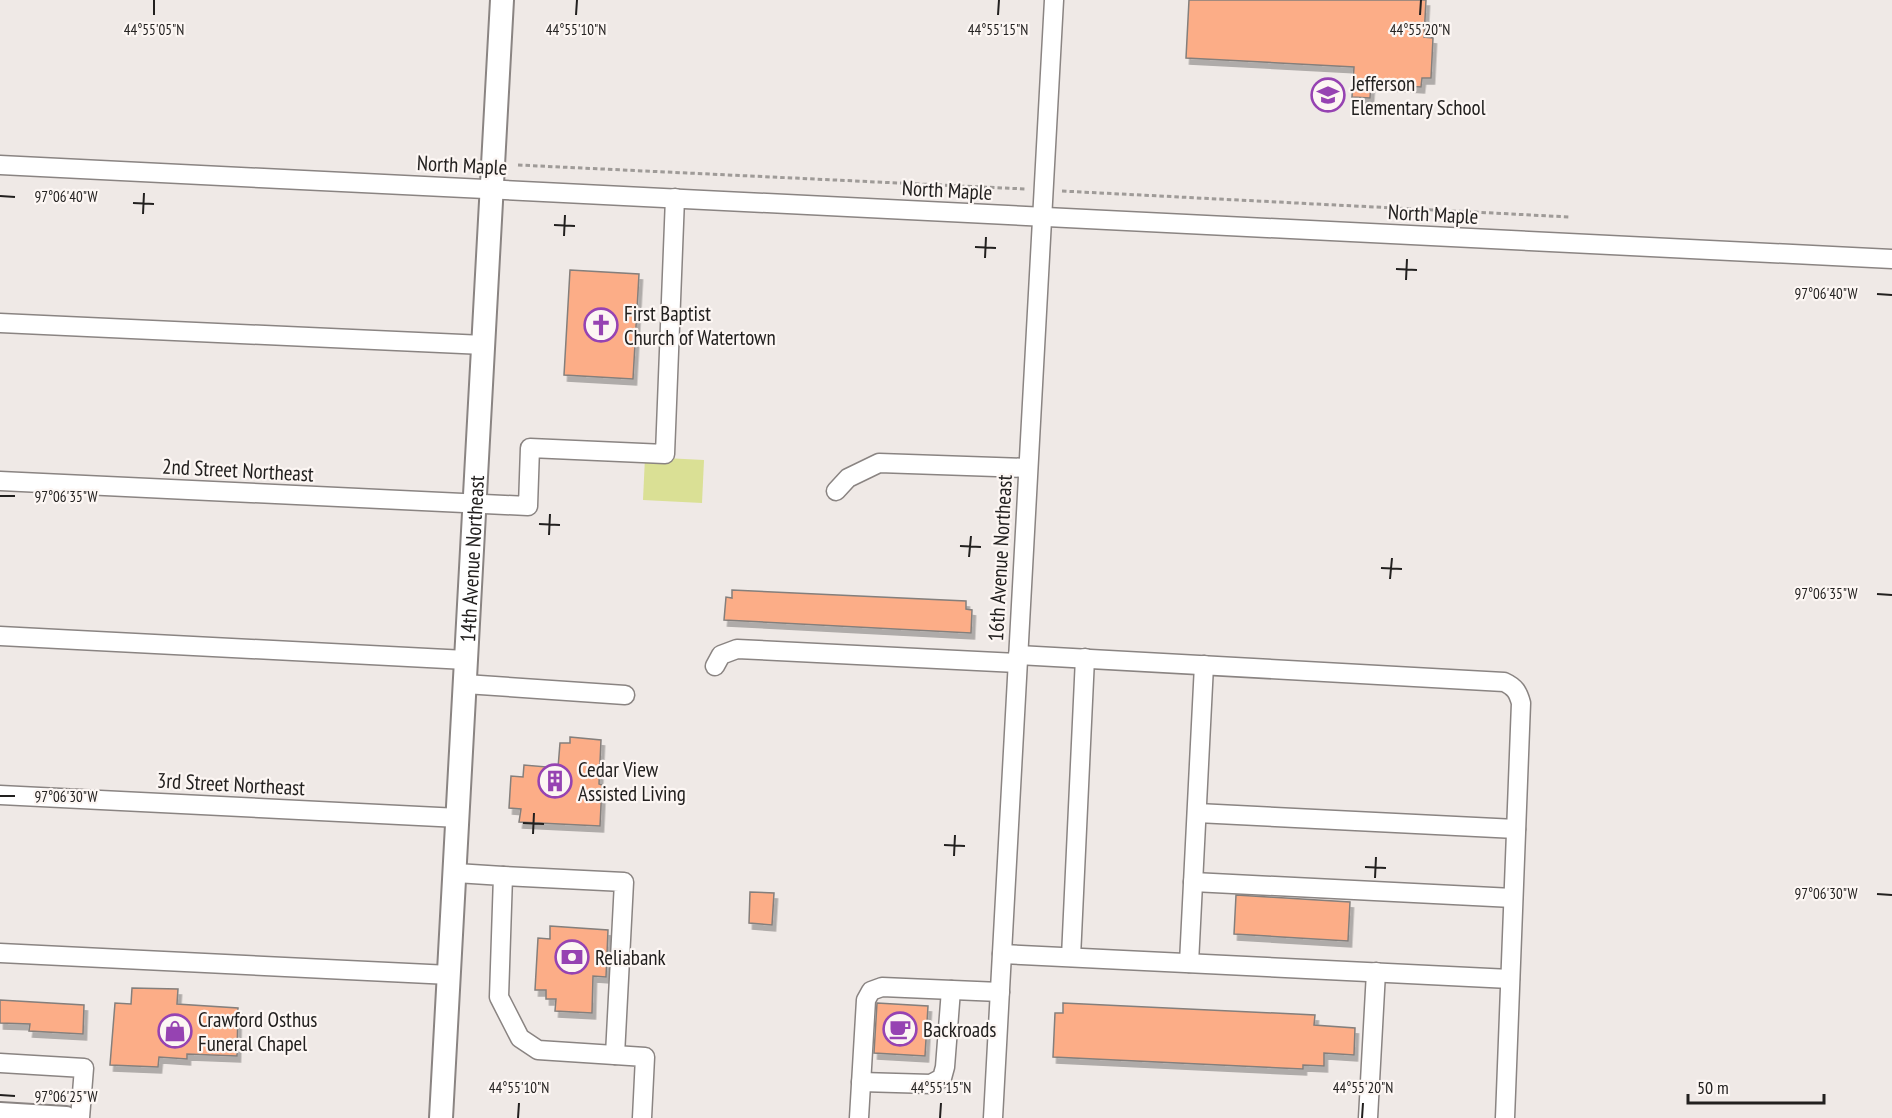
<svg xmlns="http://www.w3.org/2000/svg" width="1892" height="1118" font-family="'PT Sans Narrow',sans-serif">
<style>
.green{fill:#dae095}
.building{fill:#fcad87;stroke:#847f7c;stroke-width:1.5;filter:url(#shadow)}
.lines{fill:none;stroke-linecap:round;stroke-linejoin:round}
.minor-casing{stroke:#8a8482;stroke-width:21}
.major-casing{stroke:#8a8482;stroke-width:26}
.path{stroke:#9f9b98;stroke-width:3;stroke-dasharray:4.5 3;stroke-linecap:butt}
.minor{stroke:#fff;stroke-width:18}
.major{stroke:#fff;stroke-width:22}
.ticks{fill:none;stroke:#22201f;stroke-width:2}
.labels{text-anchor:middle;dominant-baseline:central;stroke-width:4.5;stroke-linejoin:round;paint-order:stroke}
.poi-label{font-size:21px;fill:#22201f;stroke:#fcf6f3;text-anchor:start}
.street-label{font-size:21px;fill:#22201f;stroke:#fcf6f3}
.ticks-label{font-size:15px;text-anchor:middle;fill:#22201f;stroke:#fcf6f3;stroke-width:4.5;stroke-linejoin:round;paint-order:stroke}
</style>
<defs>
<filter id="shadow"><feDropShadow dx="3.5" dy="6" stdDeviation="0" flood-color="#0004"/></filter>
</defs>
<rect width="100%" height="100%" fill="#efe9e6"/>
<!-- green -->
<path class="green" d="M645 457 704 460 702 503 643 500Z"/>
<!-- building -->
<g class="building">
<path d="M1189 0H1426L1424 37 1433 38 1431 78H1422L1421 87 1371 84 1370 98 1352 97 1354 67 1186 58Z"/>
<path d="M570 270 639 274 633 379 564 375Z"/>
<path d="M732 590 966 601V609L972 610 971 633 724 620 726 597 732 598Z"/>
<path d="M570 737 601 740 599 784 602 785 600 826 519 822 521 809 509 808 511 776 523 777 524 765 558 768 560 743H570Z"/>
<path d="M750 892 774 893 772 925 749 923Z"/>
<path d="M1236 895 1350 902 1348 941 1234 934Z"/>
<path d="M550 926 608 930 606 977 593 976 592 1013 555 1011 556 999H546V990H535L538 938 550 939Z"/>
<path d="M132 988 178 989 177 1004 238 1008 237 1056 187 1054V1059L159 1057 158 1067 110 1065 115 1003 131 1004Z"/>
<path d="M0 1000 84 1005 83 1034 29 1031 30 1024 0 1023Z"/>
<path d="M877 1003 928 1006 925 1056 874 1053Z"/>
<path d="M1063 1003 1315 1015 1314 1025 1355 1028 1354 1055 1324 1053V1066L1303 1065V1069L1053 1057 1055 1013H1063Z"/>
</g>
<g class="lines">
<defs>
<g id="minor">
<path d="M0 165 1892 259"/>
<path d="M0 323 484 345"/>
<path d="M0 481 528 506 530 448 665 454 675 198"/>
<path d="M836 491 848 478 879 463 1028 468"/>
<path d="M0 636 466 660"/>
<path d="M1018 655 1504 682C1515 687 1518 692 1521 703L1505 1118"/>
<path d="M715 666 721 655 737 649 1017 663"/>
<path d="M465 684 625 695"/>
<path d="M0 795 459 818"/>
<path d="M1197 813 1516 829"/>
<path d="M456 873 503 876 499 997 520 1038 538 1050 645 1057 642 1118"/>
<path d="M503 876 624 882 615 1055"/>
<path d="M1193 882 1513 898"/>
<path d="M0 953 450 975"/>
<path d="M1002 954 1510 979"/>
<path d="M1071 957 1085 658"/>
<path d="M1189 963 1204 665"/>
<path d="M0 1063 84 1068 80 1118"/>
<path d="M861 1082 931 1084 942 1078 945 1067 951 990"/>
<path d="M859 1118 866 1000 871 991 882 987 1000 992"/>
<path d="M993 1118 1054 0"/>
<path d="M1368 1118 1376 972"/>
</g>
<g id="major">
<path d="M0 1114 66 1118"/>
<path id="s1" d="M441 1118 502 0"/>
</g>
</defs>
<!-- minor casing -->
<use href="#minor" class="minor-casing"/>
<!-- major casing -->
<use href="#major" class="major-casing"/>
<!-- path -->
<g class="path">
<path d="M518 165 1025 189"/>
<path d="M1062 191 1570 217"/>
</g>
<!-- minor -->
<use href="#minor" class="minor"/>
<!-- major -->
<use href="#major" class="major"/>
</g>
<!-- ticks -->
<path class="ticks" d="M154 15V0M576 15 577 0M998 15 999 0M1420 15 1421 0M0 196 15 197M133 203 154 204M143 214 144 193M554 225 575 226M564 236 565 215M975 247 996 248M985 258 986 237M1396 269 1417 270M1406 280 1407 259M1877 294 1892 295M0 496H15M539 524 560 525M549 535 550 514M960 546 981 547M969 557 971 536M1381 568 1402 569M1390 579 1392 558M1877 594 1892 595M0 796H15M523 823 544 824M533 834 534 813M944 845 965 846M954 856 955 835M1365 867 1386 868M1375 878 1376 857M1877 894 1892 895M0 1095 15 1096M518 1118 519 1103M940 1118 941 1103M1362 1118 1363 1103"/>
<!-- icons -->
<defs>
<symbol id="school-ring" viewBox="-11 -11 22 22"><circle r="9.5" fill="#fcf6f3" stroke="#9643b2" stroke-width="1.5"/><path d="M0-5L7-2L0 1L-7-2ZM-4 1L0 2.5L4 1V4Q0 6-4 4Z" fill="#9643b2"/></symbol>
<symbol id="church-ring" viewBox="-11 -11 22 22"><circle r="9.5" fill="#fcf6f3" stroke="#9643b2" stroke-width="1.5"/><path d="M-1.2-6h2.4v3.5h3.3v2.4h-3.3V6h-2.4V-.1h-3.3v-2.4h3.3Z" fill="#9643b2"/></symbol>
<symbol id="building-ring" viewBox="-11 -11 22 22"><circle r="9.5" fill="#fcf6f3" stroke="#9643b2" stroke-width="1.5"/><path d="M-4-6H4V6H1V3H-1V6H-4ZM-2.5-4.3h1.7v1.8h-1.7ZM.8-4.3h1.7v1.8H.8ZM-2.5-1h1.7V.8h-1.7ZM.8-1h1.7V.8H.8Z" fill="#9643b2"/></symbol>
<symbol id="bank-ring" viewBox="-11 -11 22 22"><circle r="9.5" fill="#fcf6f3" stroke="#9643b2" stroke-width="1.5"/><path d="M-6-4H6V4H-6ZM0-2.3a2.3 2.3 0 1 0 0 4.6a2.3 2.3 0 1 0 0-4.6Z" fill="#9643b2"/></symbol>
<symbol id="cafe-ring" viewBox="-11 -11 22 22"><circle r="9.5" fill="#fcf6f3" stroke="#9643b2" stroke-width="1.5"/><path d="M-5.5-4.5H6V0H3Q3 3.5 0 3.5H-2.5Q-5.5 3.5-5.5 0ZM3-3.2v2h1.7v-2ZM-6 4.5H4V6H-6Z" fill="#9643b2"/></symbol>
<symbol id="shop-ring" viewBox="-11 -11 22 22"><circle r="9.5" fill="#fcf6f3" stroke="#9643b2" stroke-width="1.5"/><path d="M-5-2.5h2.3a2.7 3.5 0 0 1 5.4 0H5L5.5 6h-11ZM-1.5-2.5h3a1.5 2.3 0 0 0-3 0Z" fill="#9643b2"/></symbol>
</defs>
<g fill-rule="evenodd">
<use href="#school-ring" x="1309" y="76" width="38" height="38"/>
<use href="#church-ring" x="582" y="306" width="38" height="38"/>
<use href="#building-ring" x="536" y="762" width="38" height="38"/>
<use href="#bank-ring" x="553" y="938" width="38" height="38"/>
<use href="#cafe-ring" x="881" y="1010" width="38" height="38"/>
<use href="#shop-ring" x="156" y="1012" width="38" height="38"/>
</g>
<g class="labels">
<!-- poi labels -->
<g class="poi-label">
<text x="1351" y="83">Jefferson<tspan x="1351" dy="24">Elementary School</tspan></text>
<text x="624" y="313">First Baptist<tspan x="624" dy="24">Church of Watertown</tspan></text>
<text x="578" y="769">Cedar View<tspan x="578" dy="24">Assisted Living</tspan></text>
<text x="595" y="957">Reliabank</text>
<text x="198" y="1019">Crawford Osthus<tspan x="198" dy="24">Funeral Chapel</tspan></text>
<text x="923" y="1029">Backroads</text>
</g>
<!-- street labels -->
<g class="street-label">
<text transform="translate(462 165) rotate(3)">North Maple</text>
<text transform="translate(947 190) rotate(3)">North Maple</text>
<text transform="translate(1433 214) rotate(3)">North Maple</text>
<text transform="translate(238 470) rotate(3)">2nd Street Northeast</text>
<text transform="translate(1000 558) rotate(-87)">16th Avenue Northeast</text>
<text stroke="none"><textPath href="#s1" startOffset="560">14th Avenue Northeast</textPath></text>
<text transform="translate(231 784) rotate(3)">3rd Street Northeast</text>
</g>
</g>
<g class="ticks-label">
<text x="154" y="35">44°55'05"N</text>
<text x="576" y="35">44°55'10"N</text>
<text x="998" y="35">44°55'15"N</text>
<text x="1420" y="35">44°55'20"N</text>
<text x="66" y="202">97°06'40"W</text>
<text x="1826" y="299">97°06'40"W</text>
<text x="66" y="502">97°06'35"W</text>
<text x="1826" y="599">97°06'35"W</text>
<text x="66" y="802">97°06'30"W</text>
<text x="1826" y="899">97°06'30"W</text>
<text x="519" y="1093">44°55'10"N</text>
<text x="941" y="1093">44°55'15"N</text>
<text x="1363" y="1093">44°55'20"N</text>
<text x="66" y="1102">97°06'25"W</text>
</g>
<!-- scale -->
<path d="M1688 1094v9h136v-9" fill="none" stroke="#22201f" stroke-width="3"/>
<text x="1697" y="1094" font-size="18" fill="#22201f" stroke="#fcf6f3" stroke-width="4.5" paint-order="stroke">50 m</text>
</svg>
